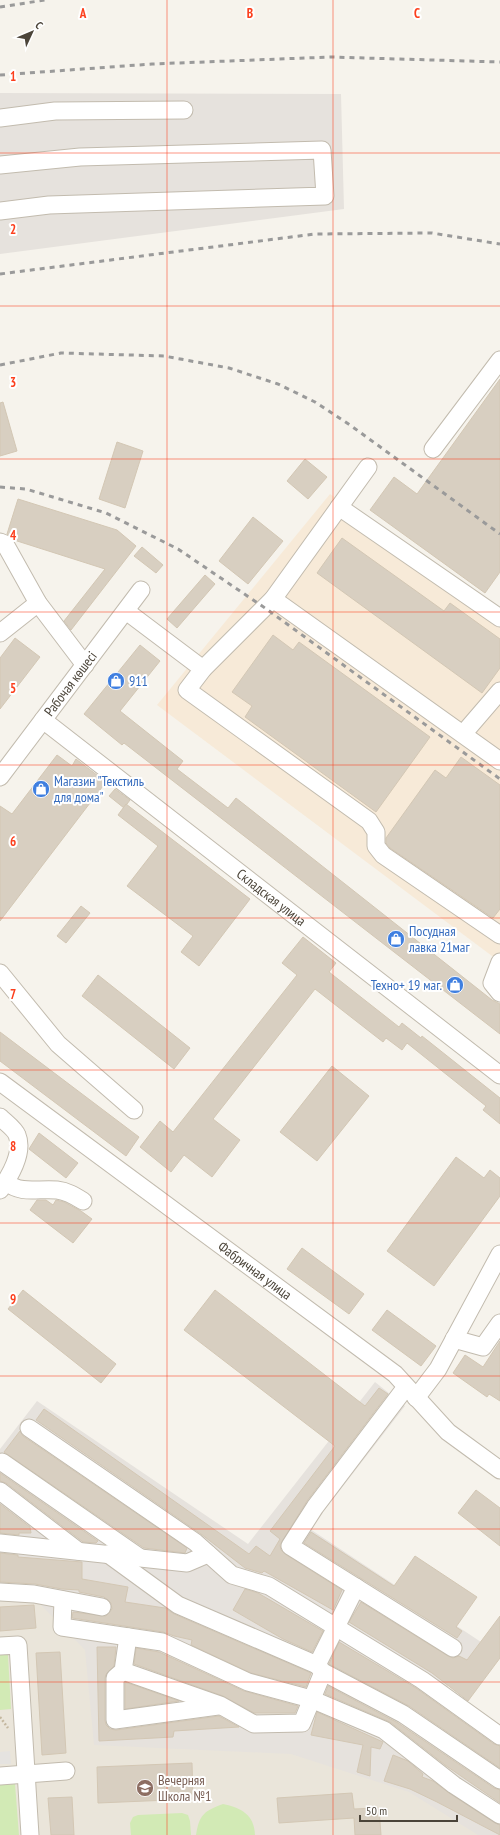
<svg xmlns="http://www.w3.org/2000/svg" width="500" height="1835" font-family="'PT Sans Narrow',sans-serif">
<style>
.residential{fill:#eae5da}
.commercial{fill:#f7ead8}
.industrial{fill:#e6e2dd}
.green{fill:#d2eab5}
.parking{fill:#e5e3e0}
.building{fill:#d8cfc1;stroke:#d3c7b4}
.lines{fill:none;stroke-linecap:round;stroke-linejoin:round}
.minor-casing{stroke:#c2bbae;stroke-width:19}
.path{stroke:#c4b79f;stroke-width:2.5;stroke-dasharray:2 2;stroke-linecap:butt}
.minor{stroke:#fff;stroke-width:17}
.rail{stroke:#9a9a9a;stroke-width:3;stroke-dasharray:5 5;stroke-linecap:butt}
.grid{fill:none;stroke:#fc3f1d;stroke-width:1;stroke-opacity:0.55}
.labels{text-anchor:middle;dominant-baseline:central;stroke-width:4;stroke-linejoin:round;paint-order:stroke}
.shop-label{font-size:14px;fill:#366cbe;stroke:#fff;text-anchor:start}
.street-label{font-size:14px;fill:#4b4439;stroke:#fff}
.education-label{font-size:14px;fill:#785e54;stroke:#fff;text-anchor:start}
.grid-label{font-size:13px;text-anchor:middle;font-weight:bold;fill:#fc3f1d;stroke:#fff;stroke-width:4;stroke-linejoin:round;paint-order:stroke}
</style>
<rect width="100%" height="100%" fill="#f6f3ec"/>
<!-- residential -->
<path class="residential" d="M0 1472 500 1835H0Z"/>
<!-- commercial -->
<path class="commercial" d="M330 494 500 614V962L157 705Z"/>
<!-- industrial -->
<g class="industrial">
<path d="M0 93 341 94 344 209 0 254Z"/>
<path d="M375 1382 405 1406 310 1529 481 1642 446 1689 500 1730V1835H478L409 1792 291 1754 94 1745 85 1650 37 1601 0 1599V1449L37 1401 248 1544Z"/>
</g>
<!-- green -->
<g class="green">
<path d="M0 1655H8L11 1709 0 1710Z"/>
<path d="M15 1784 19 1835H0V1785Z"/>
<path d="M223 1804C241 1808 254 1814 255 1835H196C199 1815 204 1811 223 1804Z"/>
<path d="M182 1813 188 1815 190 1821 191 1835H131L130 1823 133 1817 138 1815Z"/>
</g>
<!-- parking -->
<path class="parking" d="M10 1751 11 1764H0V1752Z"/>
<!-- building -->
<g class="building">
<path d="M500 379V572L485 593 370 510 394 477 417 494Z"/>
<path d="M3 402 17 451 0 456V403Z"/>
<path d="M117 442 143 451 125 508 99 499Z"/>
<path d="M305 459 327 477 308 499 287 481Z"/>
<path d="M18 499 117 530 136 546 71 630 64 621 105 569 14 540 7 534Z"/>
<path d="M253 517 283 541 248 584 219 561Z"/>
<path d="M342 538 444 611 450 603 500 639V668L482 693 317 573Z"/>
<path d="M142 547 163 565 156 573 134 556Z"/>
<path d="M205 575 215 584 177 628 167 619Z"/>
<path d="M273 635 293 650 299 642 430 737 376 812 245 717 252 706 232 692Z"/>
<path d="M15 638 40 657 0 709V658Z"/>
<path d="M140 645 160 661 120 711 183 761 177 769 228 808 236 798 492 1000 500 1004V1034L124 743 122 745 84 714Z"/>
<path d="M57 755 72 766 76 759 106 782 0 921V806L12 814Z"/>
<path d="M461 757 500 785V909L493 918 390 848 386 843V838L435 770 446 778Z"/>
<path d="M115 789 130 800 124 808 109 796Z"/>
<path d="M126 804 250 899 199 966 181 952 193 936 127 886 158 846 118 815Z"/>
<path d="M81 906 90 913 66 943 57 936Z"/>
<path d="M303 937 336 963 329 972 399 1027 402 1023 421 1038 422 1036 500 1098V1124L483 1110 486 1106 407 1043 402 1050 386 1038 383 1042 315 989 213 1119 240 1140 212 1177 184 1155 171 1172 140 1147 160 1121 173 1132 297 975 282 963Z"/>
<path d="M98 975 190 1048 174 1069 82 996Z"/>
<path d="M0 1032 139 1137 126 1156 0 1061Z"/>
<path d="M332 1066 369 1096 317 1161 280 1132Z"/>
<path d="M39 1133 78 1163 66 1178 29 1149Z"/>
<path d="M456 1157 484 1178 490 1170 500 1178V1196L434 1286 387 1251Z"/>
<path d="M37 1200H46L53 1205 56 1200 64 1202 81 1211 92 1219 73 1243 30 1210Z"/>
<path d="M302 1248 364 1294 349 1314 287 1269Z"/>
<path d="M23 1290 116 1364 101 1383 8 1309Z"/>
<path d="M215 1290 365 1406 379 1388 388 1394 307 1501 280 1545 281 1550 285 1554 342 1590 333 1610 264 1571 262 1573 245 1568 201 1534 36 1420 44 1409 249 1554 256 1546 270 1556 280 1539 270 1531 335 1446 184 1330Z"/>
<path d="M387 1310 436 1346 421 1366 372 1330Z"/>
<path d="M500 1341V1401L489 1394 487 1397 453 1373 465 1355 483 1367Z"/>
<path d="M20 1431 23 1436 187 1548 185 1553 144 1548 4 1452Z"/>
<path d="M0 1473 98 1541 96 1543 83 1542 6 1483 0 1481Z"/>
<path d="M476 1490 500 1508V1546L458 1513Z"/>
<path d="M0 1504 30 1527 31 1533H19V1535L0 1533Z"/>
<path d="M311 1532 394 1586 415 1556 477 1597 456 1627 462 1631 457 1638 304 1543Z"/>
<path d="M0 1553 18 1555V1557L82 1562V1579L128 1587 125 1602 165 1608 174 1614 311 1673 306 1687 251 1673 191 1645 192 1640 174 1636 163 1632 72 1618 73 1612 106 1616 112 1609 111 1603 104 1597 79 1592V1590L62 1589 35 1584 0 1582Z"/>
<path d="M245 1589 258 1593 323 1631 312 1652 283 1639 233 1610Z"/>
<path d="M361 1602 448 1656 453 1658 459 1656 467 1660 500 1616V1658L468 1701 432 1673 349 1622Z"/>
<path d="M34 1605 36 1628 0 1631V1607Z"/>
<path d="M339 1642 416 1688 494 1744 500 1746V1768L409 1706 329 1664Z"/>
<path d="M97 1647H116L114 1666 106 1674 105 1678V1720L106 1725 110 1729 116 1730 219 1716 239 1727 174 1731 173 1737 99 1741Z"/>
<path d="M136 1648 159 1652 244 1691 298 1706 295 1713H254L223 1696 134 1664Z"/>
<path d="M60 1652 66 1753 42 1755 36 1653Z"/>
<path d="M125 1682 179 1701 125 1709Z"/>
<path d="M328 1686 398 1723 494 1788 500 1790V1803L445 1765 390 1722 325 1694Z"/>
<path d="M317 1712 383 1742 380 1749 371 1747 370 1776 357 1772 363 1745 311 1735Z"/>
<path d="M393 1755 408 1761 423 1774 422 1777 433 1781 449 1793 495 1823 500 1825V1835L437 1802 410 1789 384 1781Z"/>
<path d="M192 1763 193 1799 98 1803 97 1767Z"/>
<path d="M352 1793 354 1809 379 1808 381 1835H355L354 1818 279 1823 277 1798Z"/>
<path d="M72 1797 74 1835H51L48 1798Z"/>
</g>
<g class="lines">
<defs>
<g id="minor">
<path d="M0 118 55 111 184 110"/>
<path d="M0 165 80 157 322 150 325 196 49 205 0 211"/>
<path d="M433 449 500 360"/>
<path d="M368 467 273 599 203 669 187 690 369 821 376 832V846L383 855 500 935"/>
<path d="M339 507 500 618"/>
<path d="M0 542 5 544 38 603 85 665"/>
<path d="M273 599 500 761"/>
<path d="M126 611 203 669"/>
<path d="M0 633 38 603"/>
<path id="s1" d="M43 720 500 1075"/>
<path d="M463 734 500 691"/>
<path id="s2" d="M0 777 141 590"/>
<path d="M500 962 492 983 500 993"/>
<path d="M0 973 58 1044 134 1110"/>
<path id="s3" d="M0 1082 395 1374 448 1432 500 1470"/>
<path d="M0 1117C5 1122 15 1129 17 1135 24 1152 10 1176 0 1190"/>
<path d="M6 1182C22 1195 38 1188 57 1190 67 1191 75 1196 83 1201"/>
<path d="M454 1339 483 1347 500 1323"/>
<path d="M406 1387 315 1507 290 1546 453 1648"/>
<path d="M416 1398 438 1369 500 1254"/>
<path d="M29 1428 195 1542 232 1575 269 1586 422 1680 500 1736"/>
<path d="M2 1462 139 1557"/>
<path d="M0 1491 78 1551"/>
<path d="M0 1543 187 1563 208 1554"/>
<path d="M108 1554 178 1605 317 1665 323 1672 403 1714 500 1780"/>
<path d="M0 1592 34 1594 102 1607"/>
<path d="M63 1600 62 1627 162 1642 248 1682 311 1699 384 1730 454 1785 500 1815"/>
<path d="M128 1637 123 1671 115 1678V1720L218 1706"/>
<path d="M0 1646 18 1645 30 1835"/>
<path d="M317 1665 356 1587"/>
<path d="M123 1671 220 1705 254 1724 302 1723 323 1672"/>
<path d="M0 1776 66 1771"/>
</g>
</defs>
<!-- minor casing -->
<use href="#minor" class="minor-casing"/>
<!-- path -->
<path class="path" d="M0 1717 8 1728"/>
<!-- minor -->
<use href="#minor" class="minor"/>
<!-- rail -->
<g class="rail">
<path d="M0 7 45 0"/>
<path d="M0 75 152 64 331 57 500 62"/>
<path d="M0 274 315 234 432 233 500 244"/>
<path d="M0 365 61 353 164 356 229 368 278 384 315 402 350 425 500 534"/>
<path d="M0 487 26 489 106 513 178 549 265 608 500 779"/>
</g>
</g>
<!-- grid -->
<path class="grid" d="M167 0V1835M333 0V1835M0 153H500M0 306H500M0 459H500M0 612H500M0 765H500M0 918H500M0 1070H500M0 1223H500M0 1376H500M0 1529H500M0 1682H500"/>
<!-- icons -->
<defs>
<symbol id="shop-disc" viewBox="-11 -11 22 22"><circle r="9.5" fill="#3f7fe0" stroke="#fff"/><path d="M-5-2.5h2.3a2.7 3.5 0 0 1 5.4 0H5L5.5 6h-11ZM-1.5-2.5h3a1.5 2.3 0 0 0-3 0Z" fill="#fff"/></symbol>
<symbol id="school-disc" viewBox="-11 -11 22 22"><circle r="9.5" fill="#8d6e63" stroke="#fff"/><path d="M0-5L7-2L0 1L-7-2ZM-4 1L0 2.5L4 1V4Q0 6-4 4Z" fill="#fff"/></symbol>
</defs>
<g fill-rule="evenodd">
<use href="#shop-disc" x="106" y="671" width="20" height="20"/>
<use href="#shop-disc" x="31" y="779" width="20" height="20"/>
<use href="#shop-disc" x="386" y="929" width="20" height="20"/>
<use href="#shop-disc" x="445" y="975" width="20" height="20"/>
<use href="#school-disc" x="135" y="1778" width="20" height="20"/>
</g>
<g class="labels">
<!-- shop labels -->
<g class="shop-label">
<text x="129" y="681">911</text>
<text x="54" y="781">Магазин "Текстиль<tspan x="54" dy="16">для дома"</tspan></text>
<text x="409" y="931">Посудная<tspan x="409" dy="16">лавка 21маг</tspan></text>
<text x="442" y="985" text-anchor="end">Техно+ 19 маг.</text>
</g>
<!-- street labels -->
<g class="street-label">
<text stroke="none"><textPath href="#s2" startOffset="117">Рабочая көшесі</textPath></text>
<text stroke="none"><textPath href="#s1" startOffset="289">Складская улица</textPath></text>
<text stroke="none"><textPath href="#s3" startOffset="317">Фабричная улица</textPath></text>
</g>
<!-- education labels -->
<g class="education-label">
<text x="158" y="1780">Вечерняя<tspan x="158" dy="16">Школа №1</tspan></text>
</g>
</g>
<g class="grid-label">
<text x="83" y="18">A</text>
<text x="250" y="18">B</text>
<text x="417" y="18">C</text>
<text x="13" y="81">1</text>
<text x="13" y="234">2</text>
<text x="13" y="387">3</text>
<text x="13" y="540">4</text>
<text x="13" y="693">5</text>
<text x="13" y="846">6</text>
<text x="13" y="999">7</text>
<text x="13" y="1151">8</text>
<text x="13" y="1304">9</text>
</g>
<!-- north arrow -->
<g transform="translate(32 32) rotate(46)" stroke="#ffffff" stroke-width="3" paint-order="stroke">
<path d="M0-3L7 15L0 10L-7 15Z" fill="#4b4439"/>
<text y="-6" font-size="11" font-weight="bold" text-anchor="middle" fill="#4b4439">С</text>
</g>
<!-- scale -->
<path d="M360 1815v6h97v-6" fill="none" stroke="#4b4439" stroke-width="2"/>
<text x="366" y="1815" font-size="12" fill="#4b4439" stroke="#ffffff" stroke-width="3" paint-order="stroke">50 m</text>
</svg>
